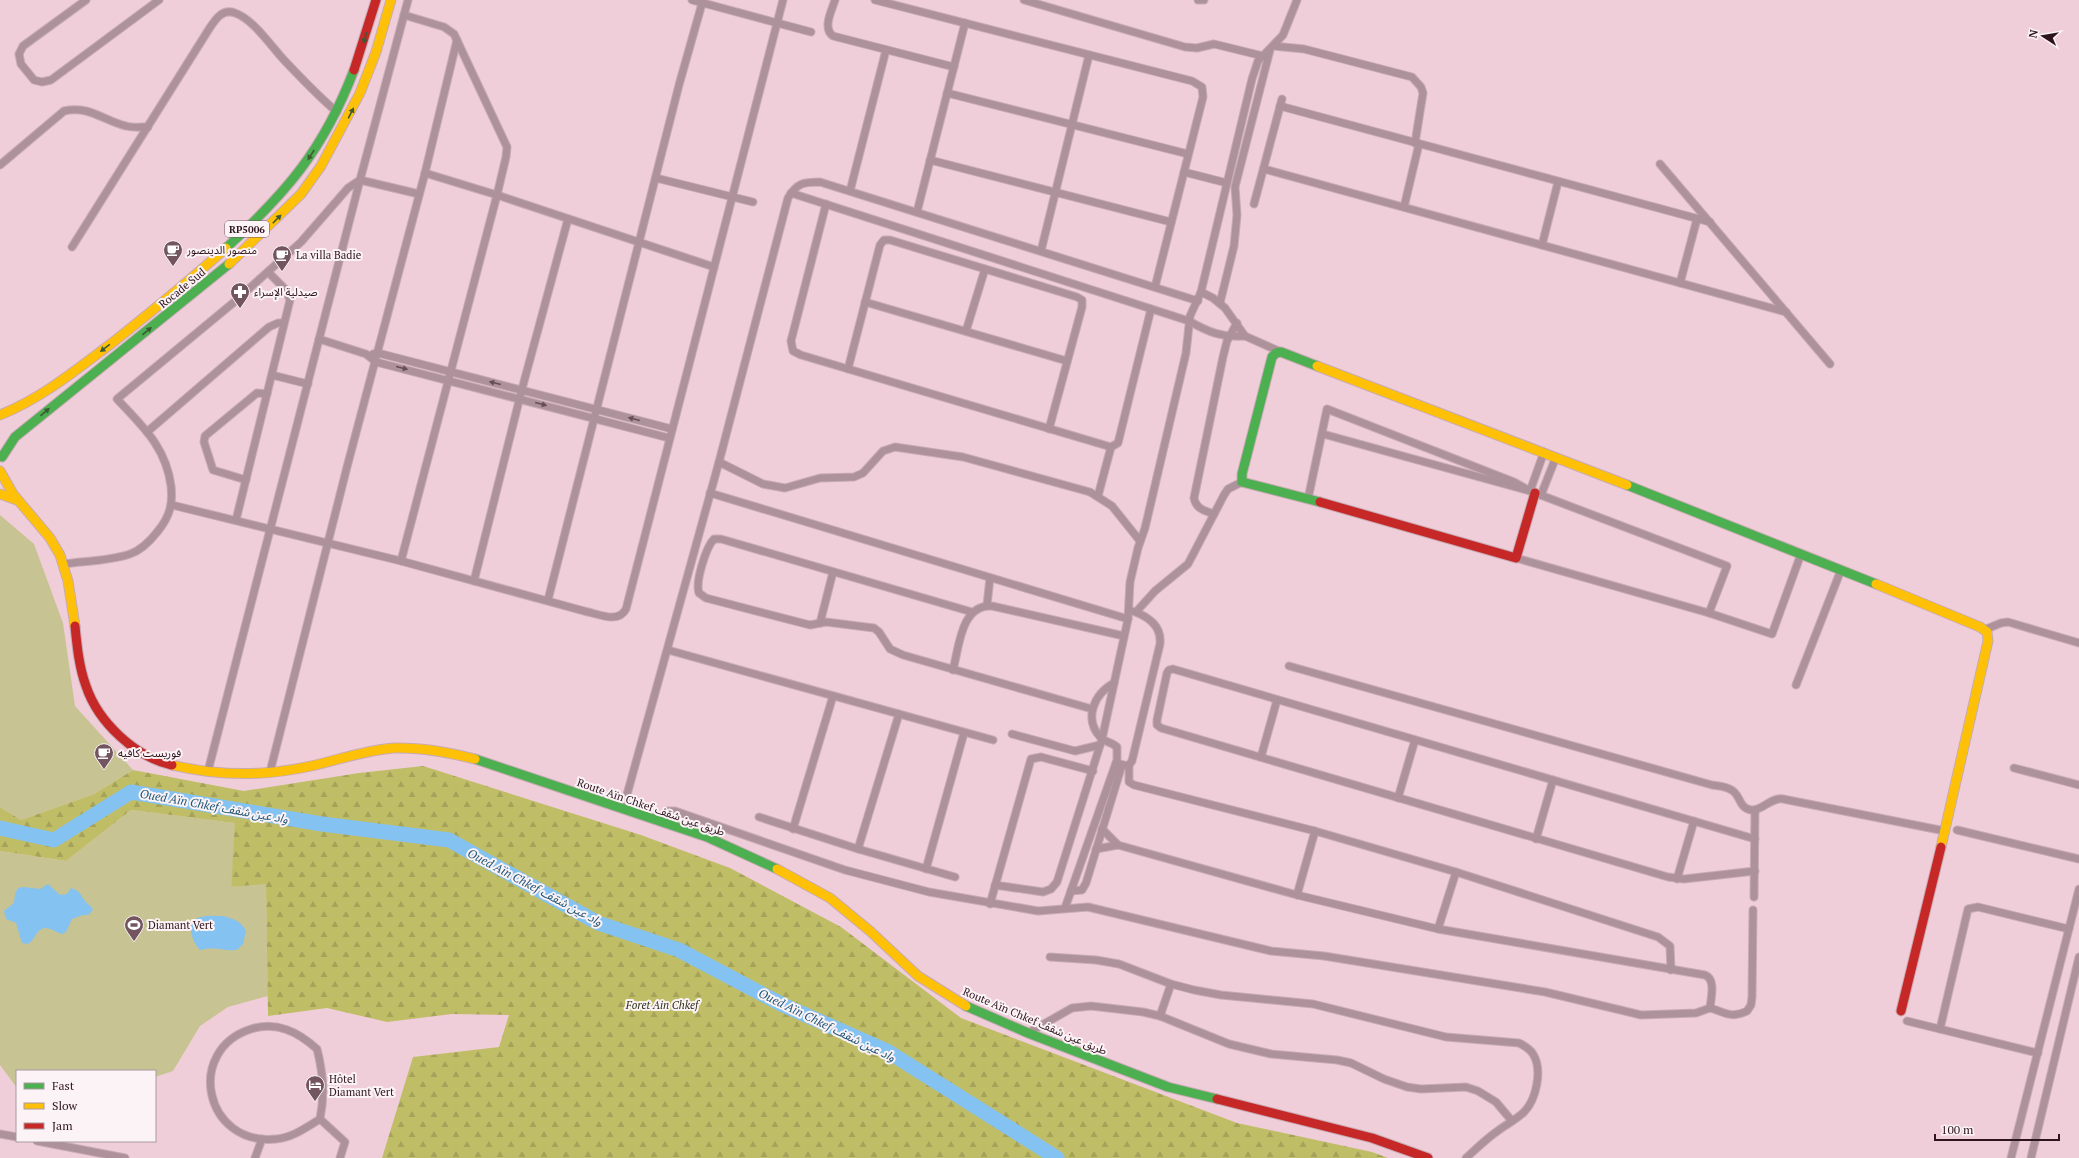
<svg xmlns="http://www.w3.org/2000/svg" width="2079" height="1158" font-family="'PT Serif','Noto Sans Arabic',serif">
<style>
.grass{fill:#c8c392}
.forest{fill:url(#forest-firs)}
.water{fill:#84c2f2}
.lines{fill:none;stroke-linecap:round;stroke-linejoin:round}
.river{stroke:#84c2f2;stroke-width:15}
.street-casing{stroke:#c7abb4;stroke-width:9}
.fast-casing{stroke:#c7abb4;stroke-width:11}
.slow-casing{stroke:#c7abb4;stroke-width:11}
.jam-casing{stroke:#c7abb4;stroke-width:11}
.street{stroke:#ad929b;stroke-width:7}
.fast{stroke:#4caf50;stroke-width:9}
.slow{stroke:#ffc107;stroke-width:9}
.jam{stroke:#c62828;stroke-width:9}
.oneway{fill:#3c5a34}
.oneway2{fill:#674d56}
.labels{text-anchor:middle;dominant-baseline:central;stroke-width:4;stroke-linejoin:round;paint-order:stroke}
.shield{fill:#fbf3f5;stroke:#6c575e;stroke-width:1}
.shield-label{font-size:10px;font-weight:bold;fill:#2e141d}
.poi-label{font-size:11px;fill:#2e141d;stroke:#fbf3f5;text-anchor:start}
.street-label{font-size:11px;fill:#2e141d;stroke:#fbf3f5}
.park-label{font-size:11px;font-style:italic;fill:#2b2f18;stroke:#fbf3f5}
.water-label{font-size:12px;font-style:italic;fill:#215778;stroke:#fbf3f5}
</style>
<defs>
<pattern id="forest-firs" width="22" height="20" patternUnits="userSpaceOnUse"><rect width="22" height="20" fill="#c0bd67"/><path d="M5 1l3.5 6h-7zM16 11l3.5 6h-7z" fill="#a5a259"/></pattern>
</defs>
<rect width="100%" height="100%" fill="#f0ced9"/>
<!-- grass -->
<g class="grass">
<path d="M0 515 34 544 63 623 75 706 133 770 94 794 21 820 0 807Z"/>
<path d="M131 810 236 823 231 887 266 883 268 996 228 1007 200 1026 173 1071 155 1077V1071H17V1088L0 1065V851L66 861Z"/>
</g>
<!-- forest -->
<path class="forest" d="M423 766 641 835 730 868 841 927 961 1018 1237 1123 1372 1152 1388 1158H382L413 1057 499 1047 509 1015 452 1014 387 1022 327 1008 268 1016 266 884 231 887 235 823 131 810 66 861 0 851V807L21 820 94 794 133 770 244 791 359 773Z"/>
<!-- water -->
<g class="water">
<path d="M48 884 60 895 67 894 71 888C80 891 80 894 85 901 88 905 91 905 93 910L88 915H83L72 919 66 932 62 934C57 933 54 930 50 929 37 924 36 940 28 944L22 943 16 923 6 919 4 911 14 903 15 894 18 888 24 887 40 889Z"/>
<path d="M223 916C234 919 241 921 246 931L243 944 237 950C222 951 216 946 200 950 192 942 184 920 201 917 208 915 216 916 223 916Z"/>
</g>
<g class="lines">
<!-- river -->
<path class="river" d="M0 828 54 840 131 792 322 824 449 840 598 923 679 950 783 1005 887 1051 1057 1158"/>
<defs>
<g id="street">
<path d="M86 0 23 46 19 54 21 64 34 80 42 82 51 80 159 0"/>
<path d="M692 0 811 32"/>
<path d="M835 0C832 10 822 28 833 36L954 67"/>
<path d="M875 0 1192 81 1202 87 1203 97 1155 287"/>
<path d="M1024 0 1185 47 1197 48 1214 44 1263 56"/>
<path d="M1198 0H1204"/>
<path d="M1273 46 1304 49 1412 77 1421 87 1423 93 1415 143"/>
<path d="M947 93 1188 154"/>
<path d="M1280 106 1710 222"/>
<path d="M930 160 1171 222"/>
<path d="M1660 164 1830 364"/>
<path d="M0 165 64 111C89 105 104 121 126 126 133 128 141 127 148 127"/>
<path d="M1264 169 1786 312"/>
<path d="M1184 172 1227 183"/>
<path d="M425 173 497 195 714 267"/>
<path d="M656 178 753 202"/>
<path d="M850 191 886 50"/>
<path d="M791 193 1189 321C1208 332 1223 338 1245 336"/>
<path d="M826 204 791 341 793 351 801 355 1111 447 1118 443 1151 309"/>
<path d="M1254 204 1282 99"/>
<path d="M1404 207 1419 144"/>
<path d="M917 212 965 23"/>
<path d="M1542 245 1558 182"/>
<path d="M72 247 209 29C215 20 222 8 235 13 253 19 271 46 284 60 301 78 318 96 337 112"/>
<path d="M1041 251 1089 55"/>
<path d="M1680 283 1697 219"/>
<path d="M1201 292 1213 298 1225 308 1245 336 1281 352"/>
<path d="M865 302 1067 361"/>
<path d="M1220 303 1234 246 1237 215 1235 187 1270 50"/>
<path d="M966 331 985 269"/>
<path d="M319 339 366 354 376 362 669 438"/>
<path d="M373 354 378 353 672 429"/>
<path d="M848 369 880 245 884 240H890L1077 297 1082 300V307L1049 429"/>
<path d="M272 375 308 384"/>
<path d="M147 432 269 327 278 323H284"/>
<path d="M1323 434 1530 491 1544 452"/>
<path d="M719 462 763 484 785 488 820 478 854 477 863 473 883 451 895 447 963 457 1090 492 1112 506 1140 541"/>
<path d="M246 480 213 470 204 442 205 436 257 393 267 394"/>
<path d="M710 493 1128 619"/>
<path d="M1541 495 1556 457"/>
<path d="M1098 496 1111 447"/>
<path d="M1308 499 1327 409 1514 482 1530 491 1727 566 1709 613"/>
<path d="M172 505 401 561 584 611C599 614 618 624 626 609L783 0"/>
<path d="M1214 514C1205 511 1196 509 1194 498L1223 357 1227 341 1237 323"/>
<path d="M236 520 290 300 286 290 268 272"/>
<path d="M1516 558 1709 613 1772 634 1801 554"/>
<path d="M401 561 497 195 506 157 507 147 454 34 444 27 404 15"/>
<path d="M64 564C86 561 109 561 130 554 142 550 151 540 158 531 170 516 173 504 171 486 166 447 143 427 117 399L233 303 301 242 348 188 360 180 408 0"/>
<path d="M474 581 522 389 568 219"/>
<path d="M548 600 679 85 703 0"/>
<path d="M987 605 990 578"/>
<path d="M972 612 721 539H714C706 547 695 582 699 593L706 598 810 625 826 622 874 628 879 632 890 649 903 655 1092 709"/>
<path d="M1136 612 1155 591 1188 564 1224 495 1228 489 1242 482"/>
<path d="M820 623 833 572"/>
<path d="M1984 630 2001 623 2008 622 2079 643"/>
<path d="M668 650 993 740"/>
<path d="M1289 666 1712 785C1719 786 1727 786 1733 791 1741 797 1739 808 1751 810 1763 811 1770 797 1783 799L1945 831"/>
<path d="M953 670C959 647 961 604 992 606L1124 636"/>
<path d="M1796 685 1841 570"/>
<path d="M1012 734 1075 751 1100 745"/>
<path d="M1261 757 1277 700"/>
<path d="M1116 763 1128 766 1132 761 1160 644C1162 624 1146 615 1129 610"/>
<path d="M1129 765V782L1134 785 1315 831 1456 872 1658 937 1670 946 1671 970"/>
<path d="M2014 768 2079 785"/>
<path d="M208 771 360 180 419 194"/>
<path d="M270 772 347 467 425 173 457 40"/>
<path d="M1398 798 1415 740"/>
<path d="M623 809 719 462 788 198C797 183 803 182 820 182L1198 301"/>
<path d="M759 817 858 849 955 877"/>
<path d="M662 822 668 811H675L845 870 929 892 1038 911 1088 907 1271 951 1324 956 1545 992 1641 1015 1696 1013 1710 1008C1725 1012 1730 1019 1747 1011L1751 1005 1752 997 1753 910"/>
<path d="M793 829 833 696"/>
<path d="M1102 829 1118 845"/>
<path d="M1957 830 2079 859"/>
<path d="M1536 839 1553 780"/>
<path d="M858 849 899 714"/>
<path d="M1096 849 1118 845 1297 895 1438 929 1705 975C1716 979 1711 998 1710 1008"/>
<path d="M926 869 964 733"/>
<path d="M1755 871 1684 879 1668 877 1161 728 1157 725V720L1167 673 1169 670 1173 669 1755 839"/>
<path d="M1677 879 1694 821"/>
<path d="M995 885 1043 892 1051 889 1057 882 1102 739 1128 619 1130 582 1138 548 1145 528 1186 353 1190 316 1201 292 1252 79 1258 61 1283 35 1297 0"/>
<path d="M1071 891 1082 890 1086 883 1122 765"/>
<path d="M1297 895 1315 831"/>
<path d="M1754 897 1755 810"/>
<path d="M990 904 1031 759 1041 757 1093 771"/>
<path d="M1065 908 1117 760V747C1112 742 1105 742 1101 738 1083 719 1094 694 1114 683"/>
<path d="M1438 929 1456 872"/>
<path d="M1050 957 1096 960 1119 964 1171 984 1194 990 1221 995 1313 1004 1446 1037 1519 1043C1525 1046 1530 1049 1533 1054 1543 1070 1536 1100 1524 1112 1517 1119 1507 1124 1499 1130 1487 1138 1477 1148 1466 1158"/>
<path d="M1160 1016 1171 984"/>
<path d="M1907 1021 2038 1053"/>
<path d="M1940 1029 1968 909 1978 907 2069 929"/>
<path d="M1028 1033 1072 1008 1091 1006 1143 1012 1160 1016 1229 1044 1271 1054 1337 1060 1351 1063 1384 1079 1407 1087 1421 1089 1466 1087 1478 1091 1496 1102 1512 1121"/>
<path d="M320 1119C307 1127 292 1138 276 1139 204 1146 185 1050 251 1029 277 1021 298 1032 317 1049 323 1073 325 1094 320 1119L345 1142 340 1158"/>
<path d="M0 1134 17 1137"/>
<path d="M37 1141 125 1158"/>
<path d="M255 1158 262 1139"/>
<path d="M2011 1158 2079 889"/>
<path d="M2031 1158 2079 957"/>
</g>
<g id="fast">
<path d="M226 248C287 192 324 149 354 70"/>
<path d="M1317 366 1281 352 1276 353 1272 357 1242 474V482L1320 502"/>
<path d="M2 457 15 437 229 264"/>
<path d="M1627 485 1876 584"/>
<path d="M475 759 707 837 777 869"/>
<path d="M966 1006 1028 1033 1168 1087 1217 1099"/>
</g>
<g id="slow">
<path d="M229 264 301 194 321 166 360 93 376 52 391 0"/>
<path d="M1317 366 1627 485"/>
<path d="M0 415C42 398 76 370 112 343 151 312 189 281 226 248"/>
<path d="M0 471 13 494 50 538 60 555 68 581 75 626"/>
<path d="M0 494 17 500"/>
<path d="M1876 584 1980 627 1987 632 1988 641 1941 847"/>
<path d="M172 765C217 776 266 776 311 766 338 760 366 750 394 748 422 747 448 752 475 759"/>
<path d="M777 869 830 898 870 931 918 976 966 1006"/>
</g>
<g id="jam">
<path d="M354 70 376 0"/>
<path d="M1320 502 1516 558 1535 493"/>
<path d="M75 626C77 646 79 667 86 686 98 722 135 757 172 765"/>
<path d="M1901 1011 1941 847"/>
<path d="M1217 1099 1372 1138 1428 1158"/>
</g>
</defs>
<!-- street casing -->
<use href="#street" class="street-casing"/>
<!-- fast casing -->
<use href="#fast" class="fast-casing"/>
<!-- slow casing -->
<use href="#slow" class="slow-casing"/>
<!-- jam casing -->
<use href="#jam" class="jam-casing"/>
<!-- street -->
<use href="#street" class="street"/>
<!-- fast -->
<use href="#fast" class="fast"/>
<!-- slow -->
<use href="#slow" class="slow"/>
<!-- jam -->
<use href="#jam" class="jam"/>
</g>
<!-- one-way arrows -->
<defs><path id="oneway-solid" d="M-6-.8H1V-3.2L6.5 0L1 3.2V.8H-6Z"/></defs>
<g class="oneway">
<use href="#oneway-solid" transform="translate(365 38) rotate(106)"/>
<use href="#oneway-solid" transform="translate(351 113) rotate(-63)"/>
<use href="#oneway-solid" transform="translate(311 155) rotate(123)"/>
<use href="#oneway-solid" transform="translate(277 219) rotate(-45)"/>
<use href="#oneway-solid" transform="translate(147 331) rotate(-39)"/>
<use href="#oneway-solid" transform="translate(105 348) rotate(143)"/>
<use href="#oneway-solid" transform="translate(45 412) rotate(-41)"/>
</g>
<g class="oneway2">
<use href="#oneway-solid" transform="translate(402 368) rotate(14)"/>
<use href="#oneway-solid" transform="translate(495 383) rotate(-166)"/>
<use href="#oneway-solid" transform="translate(541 404) rotate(15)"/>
<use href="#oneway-solid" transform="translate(634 419) rotate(-165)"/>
</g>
<!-- icons -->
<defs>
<symbol id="cafe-pin" viewBox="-11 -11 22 30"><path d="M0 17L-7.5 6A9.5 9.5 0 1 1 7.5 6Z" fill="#72555f" stroke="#fbf3f5"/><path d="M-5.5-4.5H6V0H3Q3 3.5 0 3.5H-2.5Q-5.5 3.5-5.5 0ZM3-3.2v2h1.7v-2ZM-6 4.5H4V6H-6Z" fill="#fff"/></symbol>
<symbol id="pharmacy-pin" viewBox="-11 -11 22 30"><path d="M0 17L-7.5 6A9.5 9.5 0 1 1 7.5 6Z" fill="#72555f" stroke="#fbf3f5"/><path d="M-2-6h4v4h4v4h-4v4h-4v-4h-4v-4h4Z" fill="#fff"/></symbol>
<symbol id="stadium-pin" viewBox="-11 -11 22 30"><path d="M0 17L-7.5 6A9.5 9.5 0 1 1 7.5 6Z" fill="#72555f" stroke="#fbf3f5"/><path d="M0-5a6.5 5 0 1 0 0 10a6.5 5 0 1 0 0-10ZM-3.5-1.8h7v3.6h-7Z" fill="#fff"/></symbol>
<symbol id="hotel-pin" viewBox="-11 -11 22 30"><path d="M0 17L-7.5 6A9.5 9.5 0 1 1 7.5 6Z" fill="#72555f" stroke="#fbf3f5"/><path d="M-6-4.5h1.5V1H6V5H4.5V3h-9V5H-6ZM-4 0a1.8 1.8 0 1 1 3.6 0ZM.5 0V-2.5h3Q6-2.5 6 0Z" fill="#fff"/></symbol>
</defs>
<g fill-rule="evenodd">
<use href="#cafe-pin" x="162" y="239" width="22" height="30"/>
<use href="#cafe-pin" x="271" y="244" width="22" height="30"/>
<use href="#pharmacy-pin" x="229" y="281" width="22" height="30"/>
<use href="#cafe-pin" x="93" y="742" width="22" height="30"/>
<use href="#stadium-pin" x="123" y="914" width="22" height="30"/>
<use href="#hotel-pin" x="304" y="1074" width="22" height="30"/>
</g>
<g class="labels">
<!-- shield labels -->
<rect class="shield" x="225" y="221" width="44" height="16" rx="3"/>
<g class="shield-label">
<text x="247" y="229">RP5006</text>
</g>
<!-- poi labels -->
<g class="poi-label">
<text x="187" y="250">منصور الدينصور</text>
<text x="296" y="255">La villa Badie</text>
<text x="254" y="292">صيدلية الإسراء</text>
<text x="118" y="753">فوريست كافيه</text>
<text x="148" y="925">Diamant Vert</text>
<text x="329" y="1079">Hôtel<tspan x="329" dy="13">Diamant Vert</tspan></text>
</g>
<!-- street labels -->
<g class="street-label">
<text transform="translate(182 288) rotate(-39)">Rocade Sud</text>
<text transform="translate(651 807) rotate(19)">Route Aïn Chkef طريق عين شقف</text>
<text transform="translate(1035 1021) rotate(23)">Route Aïn Chkef طريق عين شقف</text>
</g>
<!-- park labels -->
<g class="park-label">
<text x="662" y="1005">Foret Ain Chkef</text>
</g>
<!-- water labels -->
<g class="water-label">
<text transform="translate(214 806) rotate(10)">Oued Aïn Chkef واد عين شقف</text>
<text transform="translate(535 887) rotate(28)">Oued Aïn Chkef واد عين شقف</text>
<text transform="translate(827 1025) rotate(26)">Oued Aïn Chkef واد عين شقف</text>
</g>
</g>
<!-- legend -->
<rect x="16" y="1070" width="140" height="72" fill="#fbf3f5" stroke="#a99a9f"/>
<rect x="24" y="1083" width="20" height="6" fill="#4caf50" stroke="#a99a9f"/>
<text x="52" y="1090" font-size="12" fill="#2e141d">Fast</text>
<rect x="24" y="1103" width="20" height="6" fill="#ffc107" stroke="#a99a9f"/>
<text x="52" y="1110" font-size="12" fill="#2e141d">Slow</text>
<rect x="24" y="1123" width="20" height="6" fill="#c62828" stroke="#a99a9f"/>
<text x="52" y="1130" font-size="12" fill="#2e141d">Jam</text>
<!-- north arrow -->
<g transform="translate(2043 36) rotate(282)" stroke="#fbf3f5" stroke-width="3" paint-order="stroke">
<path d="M0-3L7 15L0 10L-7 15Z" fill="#2e141d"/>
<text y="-6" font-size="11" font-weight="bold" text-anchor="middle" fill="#2e141d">N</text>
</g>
<!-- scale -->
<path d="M1935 1134v6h124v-6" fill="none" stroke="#2e141d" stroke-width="2"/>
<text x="1941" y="1134" font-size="12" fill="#2e141d" stroke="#fbf3f5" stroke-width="3" paint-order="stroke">100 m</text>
</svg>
